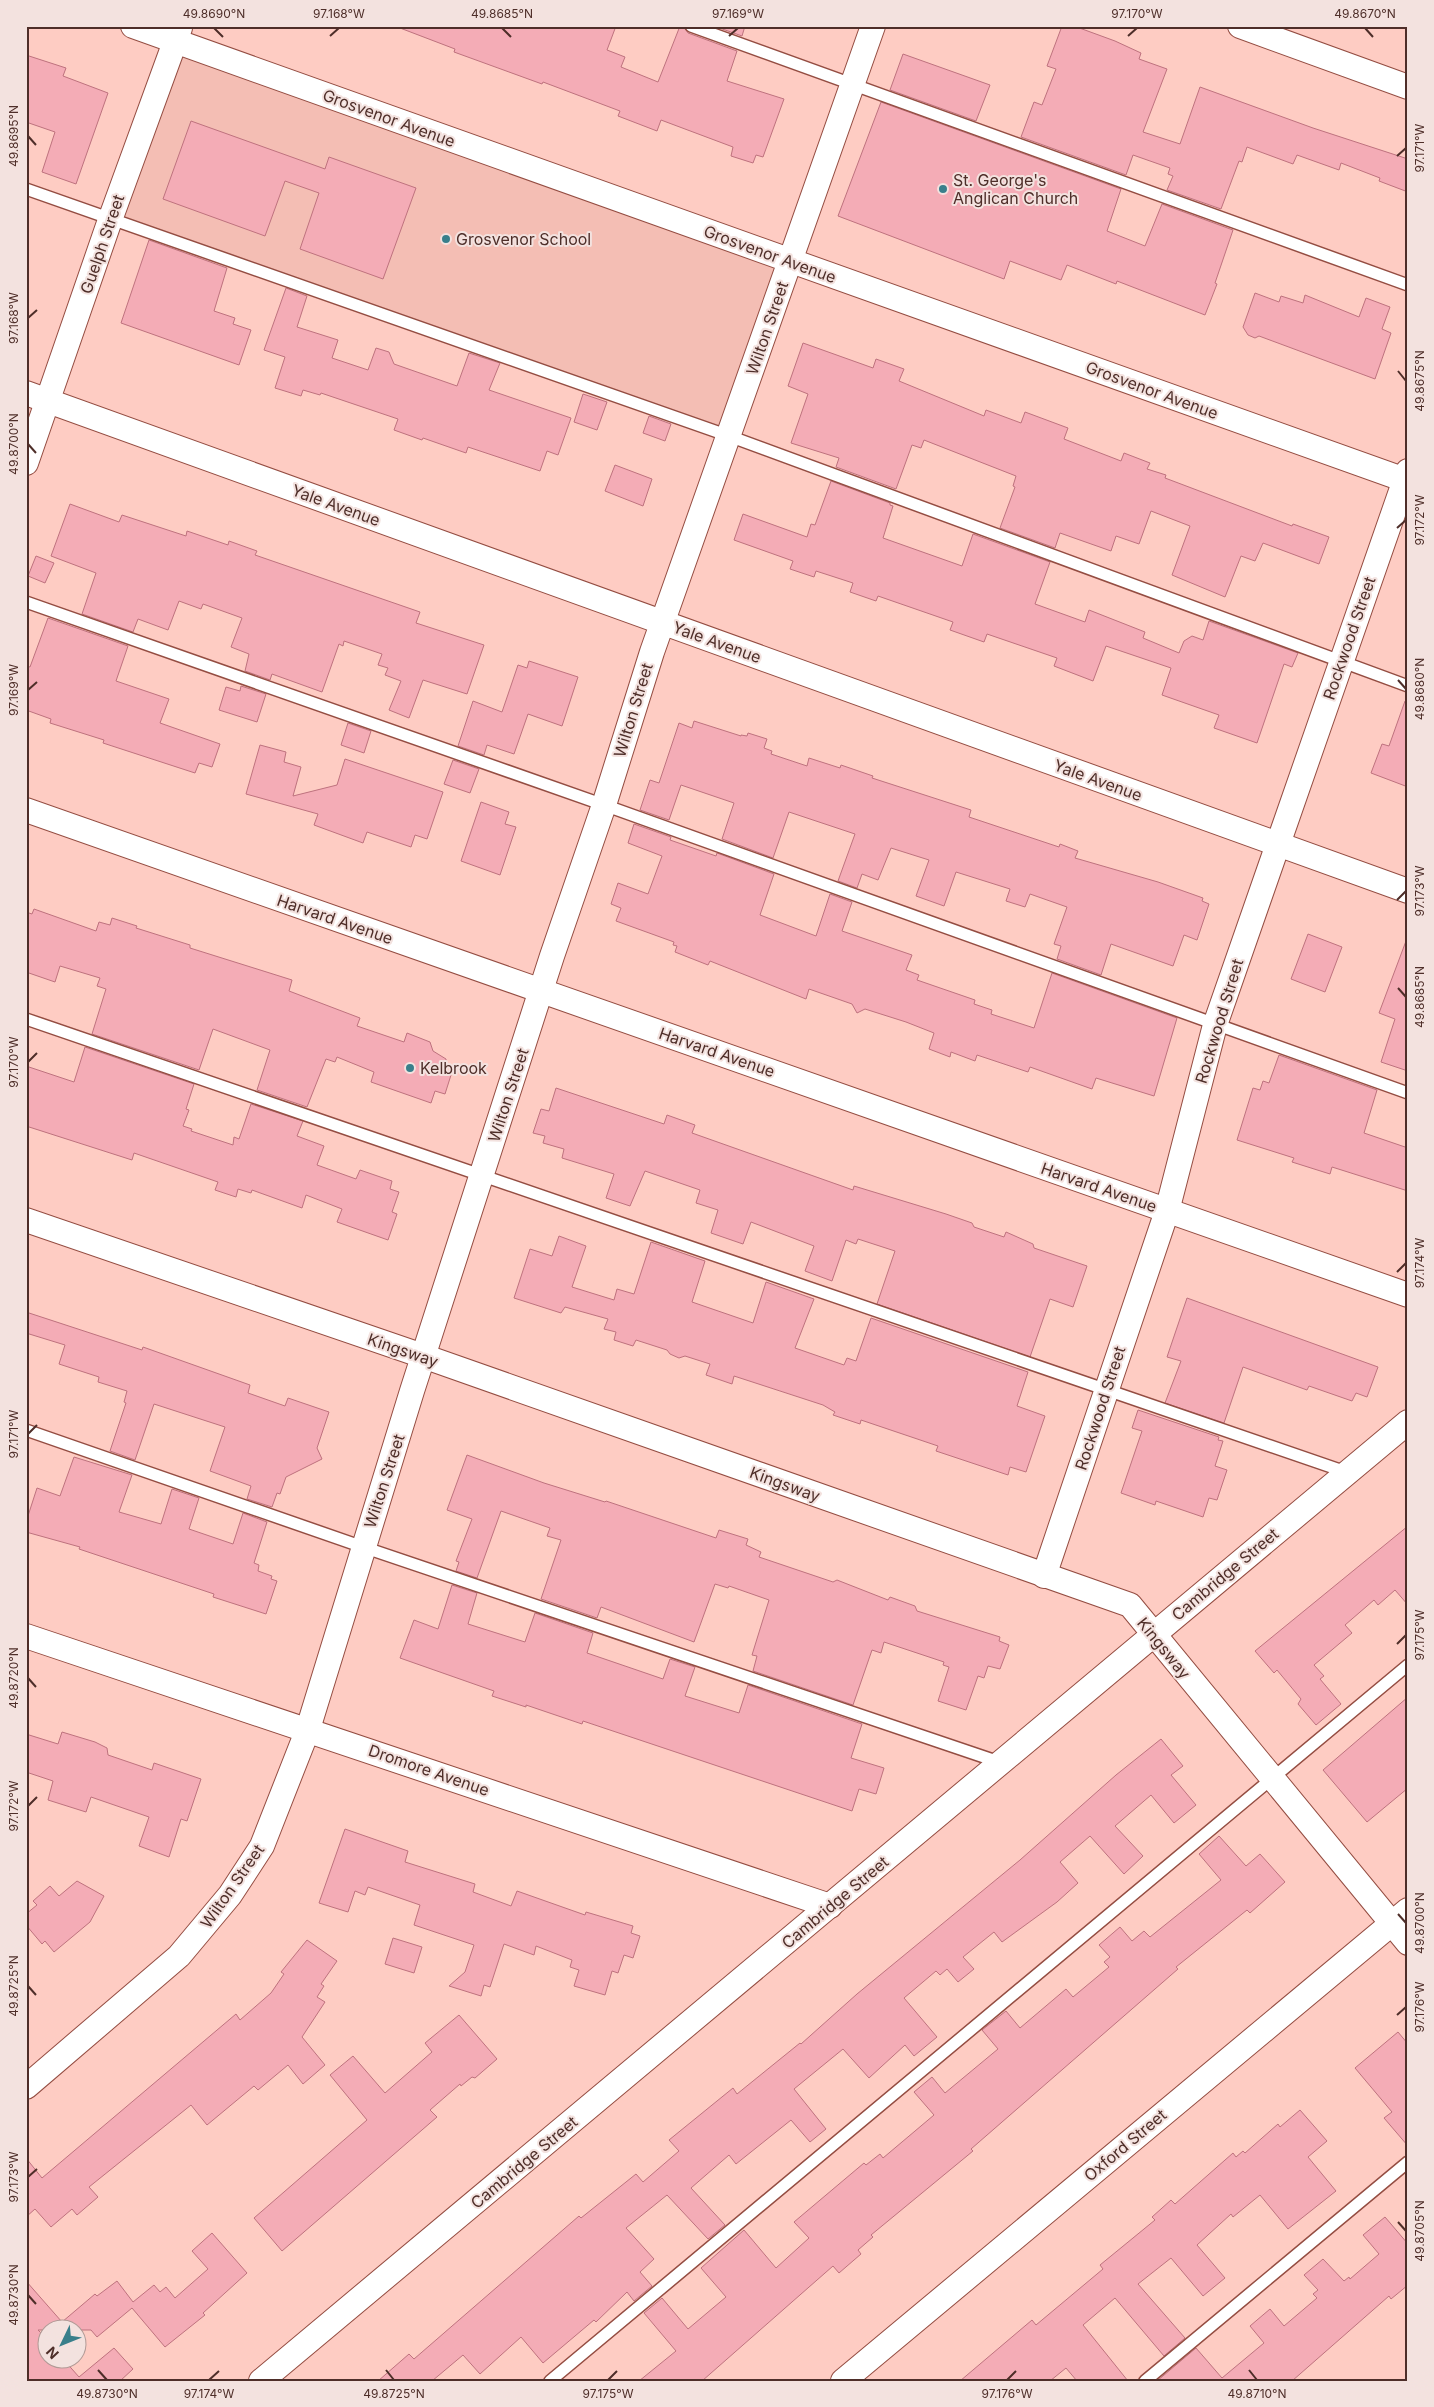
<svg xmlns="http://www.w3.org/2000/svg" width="1434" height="2407" font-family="Inter,sans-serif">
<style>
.built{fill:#f4beb4}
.building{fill:#f4acb6;stroke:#be727e}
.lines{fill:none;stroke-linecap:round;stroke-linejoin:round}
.service-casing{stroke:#944d42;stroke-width:14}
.minor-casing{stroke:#944d42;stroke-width:26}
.service{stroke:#fff;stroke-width:11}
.minor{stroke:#fff;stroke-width:24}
.ticks{fill:none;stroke:#4e2e29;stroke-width:2}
.poi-dot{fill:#397f8b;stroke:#f3e2df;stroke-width:2}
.labels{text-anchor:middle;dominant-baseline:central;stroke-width:4;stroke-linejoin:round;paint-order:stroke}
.street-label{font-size:16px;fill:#4e2e29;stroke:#f3e2df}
.poi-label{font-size:16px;fill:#4e2e29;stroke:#f3e2df;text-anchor:start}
.neatline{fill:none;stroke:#4e2e29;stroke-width:2}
.ticks-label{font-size:12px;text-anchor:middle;fill:#4e2e29}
</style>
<rect width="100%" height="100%" fill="#feccc3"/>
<!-- built -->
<path class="built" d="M175 41 791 261 729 436 110 220Z"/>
<!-- building -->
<g class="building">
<path d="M400 26H616L607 50 625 57 621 67 658 82 680 26H684L688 33 737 51 727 81 784 99 763 157 756 155 753 163 731 156 733 147 661 120 657 131 618 116 620 111 543 82 542 84 454 52 455 49 400 28Z"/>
<path d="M714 26H745L742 36Z"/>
<path d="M1062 26H1074L1115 41 1141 53 1139 59 1167 69 1143 132 1180 144 1200 87 1313 128 1408 159V192L1379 181 1380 178 1341 163 1339 170 1297 155 1293 164 1247 147 1242 162 1239 161 1221 209 1167 190 1173 176 1168 174 1170 168 1133 155 1126 175 1021 137 1034 102 1042 105 1056 69 1047 66Z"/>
<path d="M903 54 990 85 976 121 890 90Z"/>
<path d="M26 55 66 68 63 76 108 93 76 184 42 172 55 132 26 122Z"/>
<path d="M881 102 1121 189 1107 231 1145 246 1162 204 1233 230 1215 283 1217 284 1205 315 1117 281 1116 284 1067 265 1061 280 1010 261 1004 279 838 216Z"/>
<path d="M191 121 325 169 329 157 416 188 383 279 300 249 319 193 285 181 265 236 163 199Z"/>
<path d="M149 240 227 268 214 311 235 318 233 324 251 330 239 365 121 323Z"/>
<path d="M286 288 307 296 297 327 338 340 332 358 368 370 376 348 389 352 394 364 457 386 469 353 500 363 489 390 571 418 558 455 547 451 540 471 468 447 466 453 423 438 422 440 394 430 398 419 321 393 320 395 303 390 301 396 275 388 285 357 264 350Z"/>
<path d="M1255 293 1279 302 1281 296 1303 303 1305 295 1359 317 1366 298 1390 307 1382 329 1391 333 1375 379 1259 336 1255 338 1248 335 1243 327Z"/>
<path d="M803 343 873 368 876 359 904 369 899 381 984 416 986 410 1021 423 1025 412 1068 428 1064 439 1121 461 1124 453 1150 463 1147 469 1166 475 1165 478 1292 526 1293 524 1329 537 1319 564 1263 543 1255 561 1241 556 1225 597 1172 575 1190 526 1151 511 1139 544 1116 536 1111 551 1060 533 1055 548 1000 528 1015 487 1013 486 1016 476 924 440 921 448 912 445 896 489 836 467 839 458 791 443 808 394 788 386Z"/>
<path d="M583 394 607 402 597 430 574 422Z"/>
<path d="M649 416 671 424 665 441 643 433Z"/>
<path d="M615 465 652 479 643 506 605 491Z"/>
<path d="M831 481 890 503V505L893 506 883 538 962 566 973 534 1050 562 1035 604 1085 622 1089 610 1145 632 1143 638 1179 653 1184 641 1192 636 1203 640 1209 621 1298 653 1292 667 1284 664 1257 743 1214 728 1219 715 1162 695 1171 668 1106 646 1093 681 1054 666 1057 658 987 634 984 642 950 630 953 622 878 596 876 601 850 592 853 583 816 571 814 577 790 569 793 561 734 540 743 514 807 537 811 524 815 525Z"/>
<path d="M70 504 119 522 122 515 186 536 187 531 228 545 229 541 257 551 255 555 420 612 416 623 484 645 467 694 423 680 409 718 389 710 401 681 385 675 388 668 378 665 382 654 344 641 343 646 339 644 322 692 272 674 270 680 245 671 249 654 231 647 242 618 203 604 201 609 179 601 168 630 138 619 133 632 82 614 96 573 51 556Z"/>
<path d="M36 556 54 563 45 583 28 576Z"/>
<path d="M48 618 128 646 116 681 169 699 160 723 220 744 212 767 199 763 195 773 103 743 104 740 50 723 51 719 26 710V666L30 667Z"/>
<path d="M529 661 578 677 562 726 528 714 514 754 487 745 484 755 458 746 473 701 502 712 518 665 527 668Z"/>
<path d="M241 686 266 694 257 722 219 710 226 687 240 691Z"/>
<path d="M1405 701H1408V787L1371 773 1382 744 1389 746Z"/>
<path d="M694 721 741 736V735L747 736 748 733 767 739 764 748 772 751 771 754 807 766 809 758 840 768 841 765 873 776 872 778 971 810 969 817 1059 847 1060 844 1078 851 1075 858 1158 882 1203 898 1202 901 1209 904 1197 940 1184 935 1173 966 1111 944 1101 975 1057 959 1061 946 1054 944 1067 907 1030 894 1025 907 1006 901 1010 889 956 872 944 906 916 896 929 860 891 848 878 880 862 874 857 888 838 881 855 834 789 812 773 858 722 839 734 803 681 785 669 820 640 810 650 780 659 783 679 723 692 728Z"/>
<path d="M348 723 371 731 364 753 341 745Z"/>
<path d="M260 745 286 752 284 762 301 767 293 796 337 785 345 759 443 792 427 839 415 835 411 847 367 832 363 843 314 825 318 814 246 794Z"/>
<path d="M453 760 479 769 470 793 444 784Z"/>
<path d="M481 802 509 812 505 824 516 827 500 875 461 861Z"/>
<path d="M634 824 671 837 670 840 716 856 717 853 774 874 760 915 816 936 830 894 852 902 842 931 912 955 906 970 919 975 917 980 975 1000 974 1004 992 1010 991 1014 1034 1028 1052 973 1177 1018 1154 1096 1096 1078 1092 1089 1030 1067 1028 1072 977 1055 975 1061 951 1052 950 1057 929 1049 934 1033 906 1022 865 1009 857 1013 852 1004 809 989 806 999 710 961 708 965 675 952 677 946 673 945 674 942 616 921 621 908 611 904 618 883 648 894 662 856 628 843Z"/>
<path d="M34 909 96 931 99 922 110 925 112 918 137 926 136 928 190 945V948L292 980 289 991 360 1018 357 1026 404 1042 407 1033 430 1042 433 1051 446 1059 447 1074 451 1075 445 1094 435 1091 431 1103 371 1082 374 1072 337 1057 335 1062 326 1059 307 1107 257 1090 270 1050 213 1029 199 1070 92 1034 106 989 97 986 100 978 60 966 55 982 26 972V912L32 914Z"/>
<path d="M1308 934 1342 947 1325 992 1291 979Z"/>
<path d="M1406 941 1408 942V1071L1381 1062 1395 1019 1379 1013Z"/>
<path d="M85 1047 194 1084 186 1109 189 1110 183 1126 192 1129 191 1131 233 1145 234 1137 239 1139 251 1104 303 1121 297 1136 324 1146 317 1165 356 1179 360 1170 392 1181 390 1189 399 1192 392 1212 397 1214 388 1240 337 1222 342 1209 306 1195 302 1208 252 1190 251 1193 238 1189 236 1197 215 1190 218 1182 134 1153 132 1160 26 1126V1066L74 1082Z"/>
<path d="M1279 1055 1377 1090 1364 1133 1408 1148V1191L1332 1167 1330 1174 1292 1162 1294 1158 1237 1140 1253 1088 1260 1090 1263 1081 1269 1083Z"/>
<path d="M556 1088 664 1124 667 1115 695 1125 692 1133 853 1190 854 1186 946 1214 972 1223 974 1227 1004 1237 1006 1232 1033 1244 1034 1248 1087 1266 1073 1307 1050 1299 1030 1357 877 1304 895 1251 858 1239 856 1244 846 1240 832 1281 805 1271 814 1246 751 1222 743 1244 711 1233 718 1210 696 1203 700 1190 645 1171 630 1206 606 1198 614 1174 562 1158 564 1149 543 1143 545 1136 533 1133 541 1109 549 1111Z"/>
<path d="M559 1236 586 1246 572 1287 614 1300 617 1289 634 1294 651 1242 705 1261 692 1302 753 1323 766 1282 814 1299 795 1348 844 1365 847 1358 856 1361 871 1318 1028 1372 1017 1406 1045 1416 1026 1472 1010 1467 1008 1475 936 1451 938 1446 861 1420 860 1424 833 1415 835 1412 823 1405 734 1376 732 1384 706 1375 710 1364 685 1356 679 1358 670 1354 667 1350 636 1340 633 1346 614 1340 616 1332 604 1329 608 1319 565 1307 561 1313 514 1298 530 1249 552 1256Z"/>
<path d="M1187 1298 1378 1367 1367 1397 1356 1393 1352 1401 1309 1386 1307 1390 1243 1367 1224 1423 1165 1403 1181 1361 1167 1357Z"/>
<path d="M26 1312 142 1350 143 1347 250 1385 248 1393 285 1406 288 1398 329 1412 317 1448 322 1459 286 1477 280 1494 277 1493 272 1507 247 1499 251 1486 210 1471 225 1427 154 1404 135 1460 110 1451 126 1403 124 1402 127 1391 98 1382 99 1377 59 1364 65 1345 26 1333Z"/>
<path d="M1138 1410 1219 1437 1218 1440 1223 1441 1215 1466 1227 1470 1217 1500 1209 1498 1203 1517 1156 1501 1155 1505 1121 1493 1142 1431 1132 1428Z"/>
<path d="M467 1455 544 1483 605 1502 606 1501 716 1538 719 1530 748 1539 746 1545 761 1552 759 1557 833 1582 837 1580 888 1600 890 1597 915 1606 917 1611 1000 1637 999 1641 1009 1645 1000 1669 988 1666 984 1678 978 1676 966 1710 938 1701 949 1667 943 1665 944 1662 884 1642 881 1653 872 1650 853 1705 753 1671 757 1656 752 1655 769 1600 729 1586 728 1588 715 1584 694 1642 601 1607 597 1618 541 1599 561 1540 547 1536 550 1528 501 1511 477 1578 456 1571 459 1562 456 1561 472 1519 447 1510Z"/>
<path d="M74 1457 132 1475 119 1512 161 1524 172 1489 199 1498 189 1529 233 1544 243 1513 267 1522 254 1563 259 1565 258 1571 272 1576 271 1579 277 1581 266 1614 213 1597 214 1594 79 1549 80 1547 26 1532V1522L37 1488 60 1496Z"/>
<path d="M1408 1526V1605L1395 1590 1378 1605 1374 1600 1345 1625 1352 1633 1314 1665 1324 1676 1320 1679 1341 1704 1316 1725 1298 1704 1301 1699 1277 1670 1274 1673 1255 1651Z"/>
<path d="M452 1585 477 1593 468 1624 525 1642 535 1613 593 1633 587 1653 663 1679 670 1659 695 1667 685 1696 739 1713 748 1685 862 1724 851 1758 884 1768 876 1794 859 1789 852 1811 583 1721 582 1724 526 1705V1707L492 1696 494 1691 400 1658 414 1620 438 1629Z"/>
<path d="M1408 1697V1788L1367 1822 1323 1770Z"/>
<path d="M62 1732 95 1742 107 1748 108 1755 152 1770 154 1763 201 1779 187 1821 181 1819 169 1857 139 1846 149 1817 91 1797 86 1812 48 1800 53 1781 26 1772V1734L58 1744Z"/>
<path d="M1161 1739 1183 1766 1171 1775 1196 1805 1174 1823 1151 1795 1115 1826 1143 1856 1124 1874 1090 1836 1060 1862 1078 1883 1057 1902 1002 1942 994 1932 963 1957 974 1969 958 1982 947 1969 940 1975 936 1971 904 1998 937 2037 914 2056 905 2045 869 2078 843 2049 794 2089 826 2129 810 2142 791 2120 736 2164 729 2155 691 2188 725 2225 708 2239 667 2195 626 2228 654 2259 640 2272 652 2286 634 2301 627 2292 596 2322 594 2320 543 2363 521 2337 480 2374 463 2355 432 2381H378L409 2354 414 2359 579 2216 581 2218 636 2174 643 2182 679 2151 669 2140 733 2088 737 2094 800 2043 801 2044 857 1994 1020 1860 1116 1775Z"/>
<path d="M345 1829 408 1851 405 1862 475 1884 473 1892 511 1906 517 1891 585 1915 586 1912 633 1926 631 1933 640 1936 633 1958 624 1955 618 1973 612 1971 605 1995 574 1986 579 1970 570 1967 572 1960 536 1946 534 1955 504 1944 490 1987 484 1985 481 1996 449 1986 465 1972 474 1945 414 1925 420 1905 368 1887 365 1895 355 1891 348 1912 319 1903Z"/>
<path d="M1219 1836 1246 1866 1260 1854 1285 1882 1250 1913 1247 1910 1176 1967 1178 1969 971 2149 973 2151 871 2235 873 2237 858 2250 861 2254 839 2273 833 2266 702 2381H639L676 2351 644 2313 662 2298 688 2329 726 2297 701 2268 744 2230 776 2268 809 2238 794 2222 864 2163 866 2165 880 2154 883 2158 934 2115 914 2092 932 2077 945 2093 998 2049 982 2030 1006 2011 1020 2028 1066 1989 1073 1997 1109 1967 1104 1962 1110 1957 1099 1945 1120 1927 1132 1941 1144 1931 1150 1937 1221 1880 1199 1854Z"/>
<path d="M77 1881 104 1896 90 1922 54 1952 45 1941 42 1944 26 1925V1914L37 1905 33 1901 50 1886 59 1896Z"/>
<path d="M393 1938 422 1947 414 1973 385 1964Z"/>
<path d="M307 1940 337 1961 321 1984 324 1986 317 1997 325 2002 302 2037 325 2065 303 2084 288 2065 258 2090 254 2086 207 2125 191 2105 89 2187 98 2197 77 2215 72 2209 51 2227 35 2209 26 2217V2158L42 2178 236 2014 240 2020 271 1993 284 1974 281 1972Z"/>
<path d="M459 2015 497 2059 475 2078 472 2077 461 2086 460 2084 430 2110 437 2117 282 2251 254 2218 367 2120 330 2075 353 2056 385 2093 432 2052 425 2043Z"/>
<path d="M1398 2032 1408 2044V2146L1384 2118 1392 2112 1355 2068Z"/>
<path d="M1300 2110 1327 2141 1308 2157 1336 2191 1288 2229 1260 2195 1233 2217 1231 2214 1197 2245 1225 2278 1203 2296 1171 2258 1138 2284 1185 2338 1164 2356 1115 2298 1083 2325 1128 2381H1077L1066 2368 1050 2381H960L1032 2320 1036 2325 1103 2269 1100 2265 1155 2220 1152 2217 1171 2200 1175 2204 1233 2153 1236 2157 1243 2151 1245 2153 1278 2124 1280 2127Z"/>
<path d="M1385 2217 1408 2244V2285L1391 2299 1389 2296 1292 2381H1157L1196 2348 1222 2378 1264 2343 1250 2326 1270 2309 1284 2326 1317 2298 1313 2294 1318 2290 1304 2275 1323 2259 1344 2281 1349 2277 1350 2279 1379 2254 1363 2235Z"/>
<path d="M212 2233 247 2273 203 2313 205 2315 165 2347 132 2308 97 2337 91 2330H38L48 2340V2360H64L79 2377 114 2348 133 2369 120 2381H26V2281L62 2322 95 2294 97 2296 117 2281 133 2302 154 2285 160 2292 166 2287 175 2298 208 2269 192 2251Z"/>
</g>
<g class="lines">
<defs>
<g id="service">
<path d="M691 26 1408 285"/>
<path d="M26 189 729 436 1408 686"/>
<path d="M26 602 604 805 1408 1093"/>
<path d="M26 1019C467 1168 905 1325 1346 1472"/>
<path d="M26 1430 363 1547 999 1762"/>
<path d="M550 2381 1408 1665"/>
<path d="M1145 2381 1408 2162"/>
</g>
<g id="minor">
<path d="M133 26 1408 481"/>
<path d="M1240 26 1408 87"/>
<path d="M26 393 1408 891"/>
<path d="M26 463 110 220 180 28"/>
<path d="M26 810 1408 1295"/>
<path d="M26 1220 423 1356 1130 1605 1408 1943"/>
<path d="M1044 1576 1167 1211 1215 1025 1408 471"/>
<path d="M26 1636 830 1906"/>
<path d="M26 2087 179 1956 230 1895 262 1846 308 1729 412 1391 552 956 604 805 652 652 873 26"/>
<path d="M261 2381 1408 1422"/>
<path d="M843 2381 1408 1910"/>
</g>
</defs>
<!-- service casing -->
<use href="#service" class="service-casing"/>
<!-- minor casing -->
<use href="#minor" class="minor-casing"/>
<!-- service -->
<use href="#service" class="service"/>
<!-- minor -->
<use href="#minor" class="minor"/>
</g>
<!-- ticks -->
<path class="ticks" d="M214 28 223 37M502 28 511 37M1365 28 1373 37M330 36 339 28M729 36 738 28M1128 36 1137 28M28 136 36 145M1397 156 1406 148M28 318 37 310M1398 371 1406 381M28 444 36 453M1397 528 1406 520M1398 680 1406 689M28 690 37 682M1397 900 1406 891M1398 988 1406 997M28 1062 37 1053M1397 1272 1406 1263M28 1434 37 1425M1397 1644 1406 1635M28 1678 36 1687M28 1806 37 1797M1398 1914 1406 1923M28 1986 36 1995M1397 2015 1406 2007M28 2177 37 2169M1398 2222 1406 2231M28 2295 36 2304M98 2370 107 2380M386 2370 394 2380M1249 2370 1257 2380M209 2380 219 2371M608 2380 617 2371M1007 2380 1016 2371"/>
<!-- markers -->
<g class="poi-dot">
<circle cx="943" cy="189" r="5"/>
<circle cx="446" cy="239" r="5"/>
<circle cx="410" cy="1068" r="5"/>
</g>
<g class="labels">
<!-- street labels -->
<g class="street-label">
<text transform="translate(389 118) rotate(20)">Grosvenor Avenue</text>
<text transform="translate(102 244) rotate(-71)">Guelph Street</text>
<text transform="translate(770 254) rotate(20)">Grosvenor Avenue</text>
<text transform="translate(767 328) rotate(-71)">Wilton Street</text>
<text transform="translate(1152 390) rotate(20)">Grosvenor Avenue</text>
<text transform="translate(336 505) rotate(20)">Yale Avenue</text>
<text transform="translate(1349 638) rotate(-71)">Rockwood Street</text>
<text transform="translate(717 642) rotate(20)">Yale Avenue</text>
<text transform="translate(633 710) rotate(-73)">Wilton Street</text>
<text transform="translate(1098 780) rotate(20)">Yale Avenue</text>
<text transform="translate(335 919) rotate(19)">Harvard Avenue</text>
<text transform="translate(1219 1021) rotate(-73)">Rockwood Street</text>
<text transform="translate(717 1052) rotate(19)">Harvard Avenue</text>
<text transform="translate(508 1095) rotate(-72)">Wilton Street</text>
<text transform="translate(1099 1187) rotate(19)">Harvard Avenue</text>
<text transform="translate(403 1350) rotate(19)">Kingsway</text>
<text transform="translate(1100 1408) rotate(-72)">Rockwood Street</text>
<text transform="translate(384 1481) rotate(-72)">Wilton Street</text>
<text transform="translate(785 1484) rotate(20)">Kingsway</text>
<text transform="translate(1225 1574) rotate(-40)">Cambridge Street</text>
<text transform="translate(1164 1648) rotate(51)">Kingsway</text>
<text transform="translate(429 1770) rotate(19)">Dromore Avenue</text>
<text transform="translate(232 1886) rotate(-55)">Wilton Street</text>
<text transform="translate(835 1902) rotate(-40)">Cambridge Street</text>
<text transform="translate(1125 2145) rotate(-40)">Oxford Street</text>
<text transform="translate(524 2162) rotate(-40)">Cambridge Street</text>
</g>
<!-- poi labels -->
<g class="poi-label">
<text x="953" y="180">St. George's<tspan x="953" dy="18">Anglican Church</tspan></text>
<text x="456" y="239">Grosvenor School</text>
<text x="420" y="1068">Kelbrook</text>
</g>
</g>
<!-- border -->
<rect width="1434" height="2407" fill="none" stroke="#f3e2df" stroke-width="55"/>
<!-- north arrow -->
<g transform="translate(62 2344) rotate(227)"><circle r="24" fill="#f3e2df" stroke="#b19a96"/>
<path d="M0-4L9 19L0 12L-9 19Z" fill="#397f8b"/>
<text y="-8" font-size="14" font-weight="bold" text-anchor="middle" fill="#4e2e29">N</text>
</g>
<rect x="28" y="28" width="1378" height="2352" class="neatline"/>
<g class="ticks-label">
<text x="214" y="18">49.8690°N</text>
<text x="339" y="18">97.168°W</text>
<text x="502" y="18">49.8685°N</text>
<text x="738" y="18">97.169°W</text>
<text x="1137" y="18">97.170°W</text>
<text x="1365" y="18">49.8670°N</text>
<text transform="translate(14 136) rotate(-90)" y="4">49.8695°N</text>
<text transform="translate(1420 148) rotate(-90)" y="4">97.171°W</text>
<text transform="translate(14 318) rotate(-90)" y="4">97.168°W</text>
<text transform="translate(1420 381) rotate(-90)" y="4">49.8675°N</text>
<text transform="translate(14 444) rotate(-90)" y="4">49.8700°N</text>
<text transform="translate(1420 520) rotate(-90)" y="4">97.172°W</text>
<text transform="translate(1420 689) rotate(-90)" y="4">49.8680°N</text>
<text transform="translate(14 690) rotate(-90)" y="4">97.169°W</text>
<text transform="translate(1420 891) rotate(-90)" y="4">97.173°W</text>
<text transform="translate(1420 997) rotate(-90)" y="4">49.8685°N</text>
<text transform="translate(14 1062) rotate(-90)" y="4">97.170°W</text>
<text transform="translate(1420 1263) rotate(-90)" y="4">97.174°W</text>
<text transform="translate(14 1434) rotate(-90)" y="4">97.171°W</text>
<text transform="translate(1420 1635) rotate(-90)" y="4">97.175°W</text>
<text transform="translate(14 1678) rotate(-90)" y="4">49.8720°N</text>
<text transform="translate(14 1806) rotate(-90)" y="4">97.172°W</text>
<text transform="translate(1420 1923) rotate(-90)" y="4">49.8700°N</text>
<text transform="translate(14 1986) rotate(-90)" y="4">49.8725°N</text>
<text transform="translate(1420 2007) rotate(-90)" y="4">97.176°W</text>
<text transform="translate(14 2177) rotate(-90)" y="4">97.173°W</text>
<text transform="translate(1420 2231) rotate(-90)" y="4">49.8705°N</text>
<text transform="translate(14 2295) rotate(-90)" y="4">49.8730°N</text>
<text x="107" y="2398">49.8730°N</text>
<text x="209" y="2398">97.174°W</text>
<text x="394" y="2398">49.8725°N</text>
<text x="608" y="2398">97.175°W</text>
<text x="1007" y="2398">97.176°W</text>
<text x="1257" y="2398">49.8710°N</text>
</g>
</svg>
